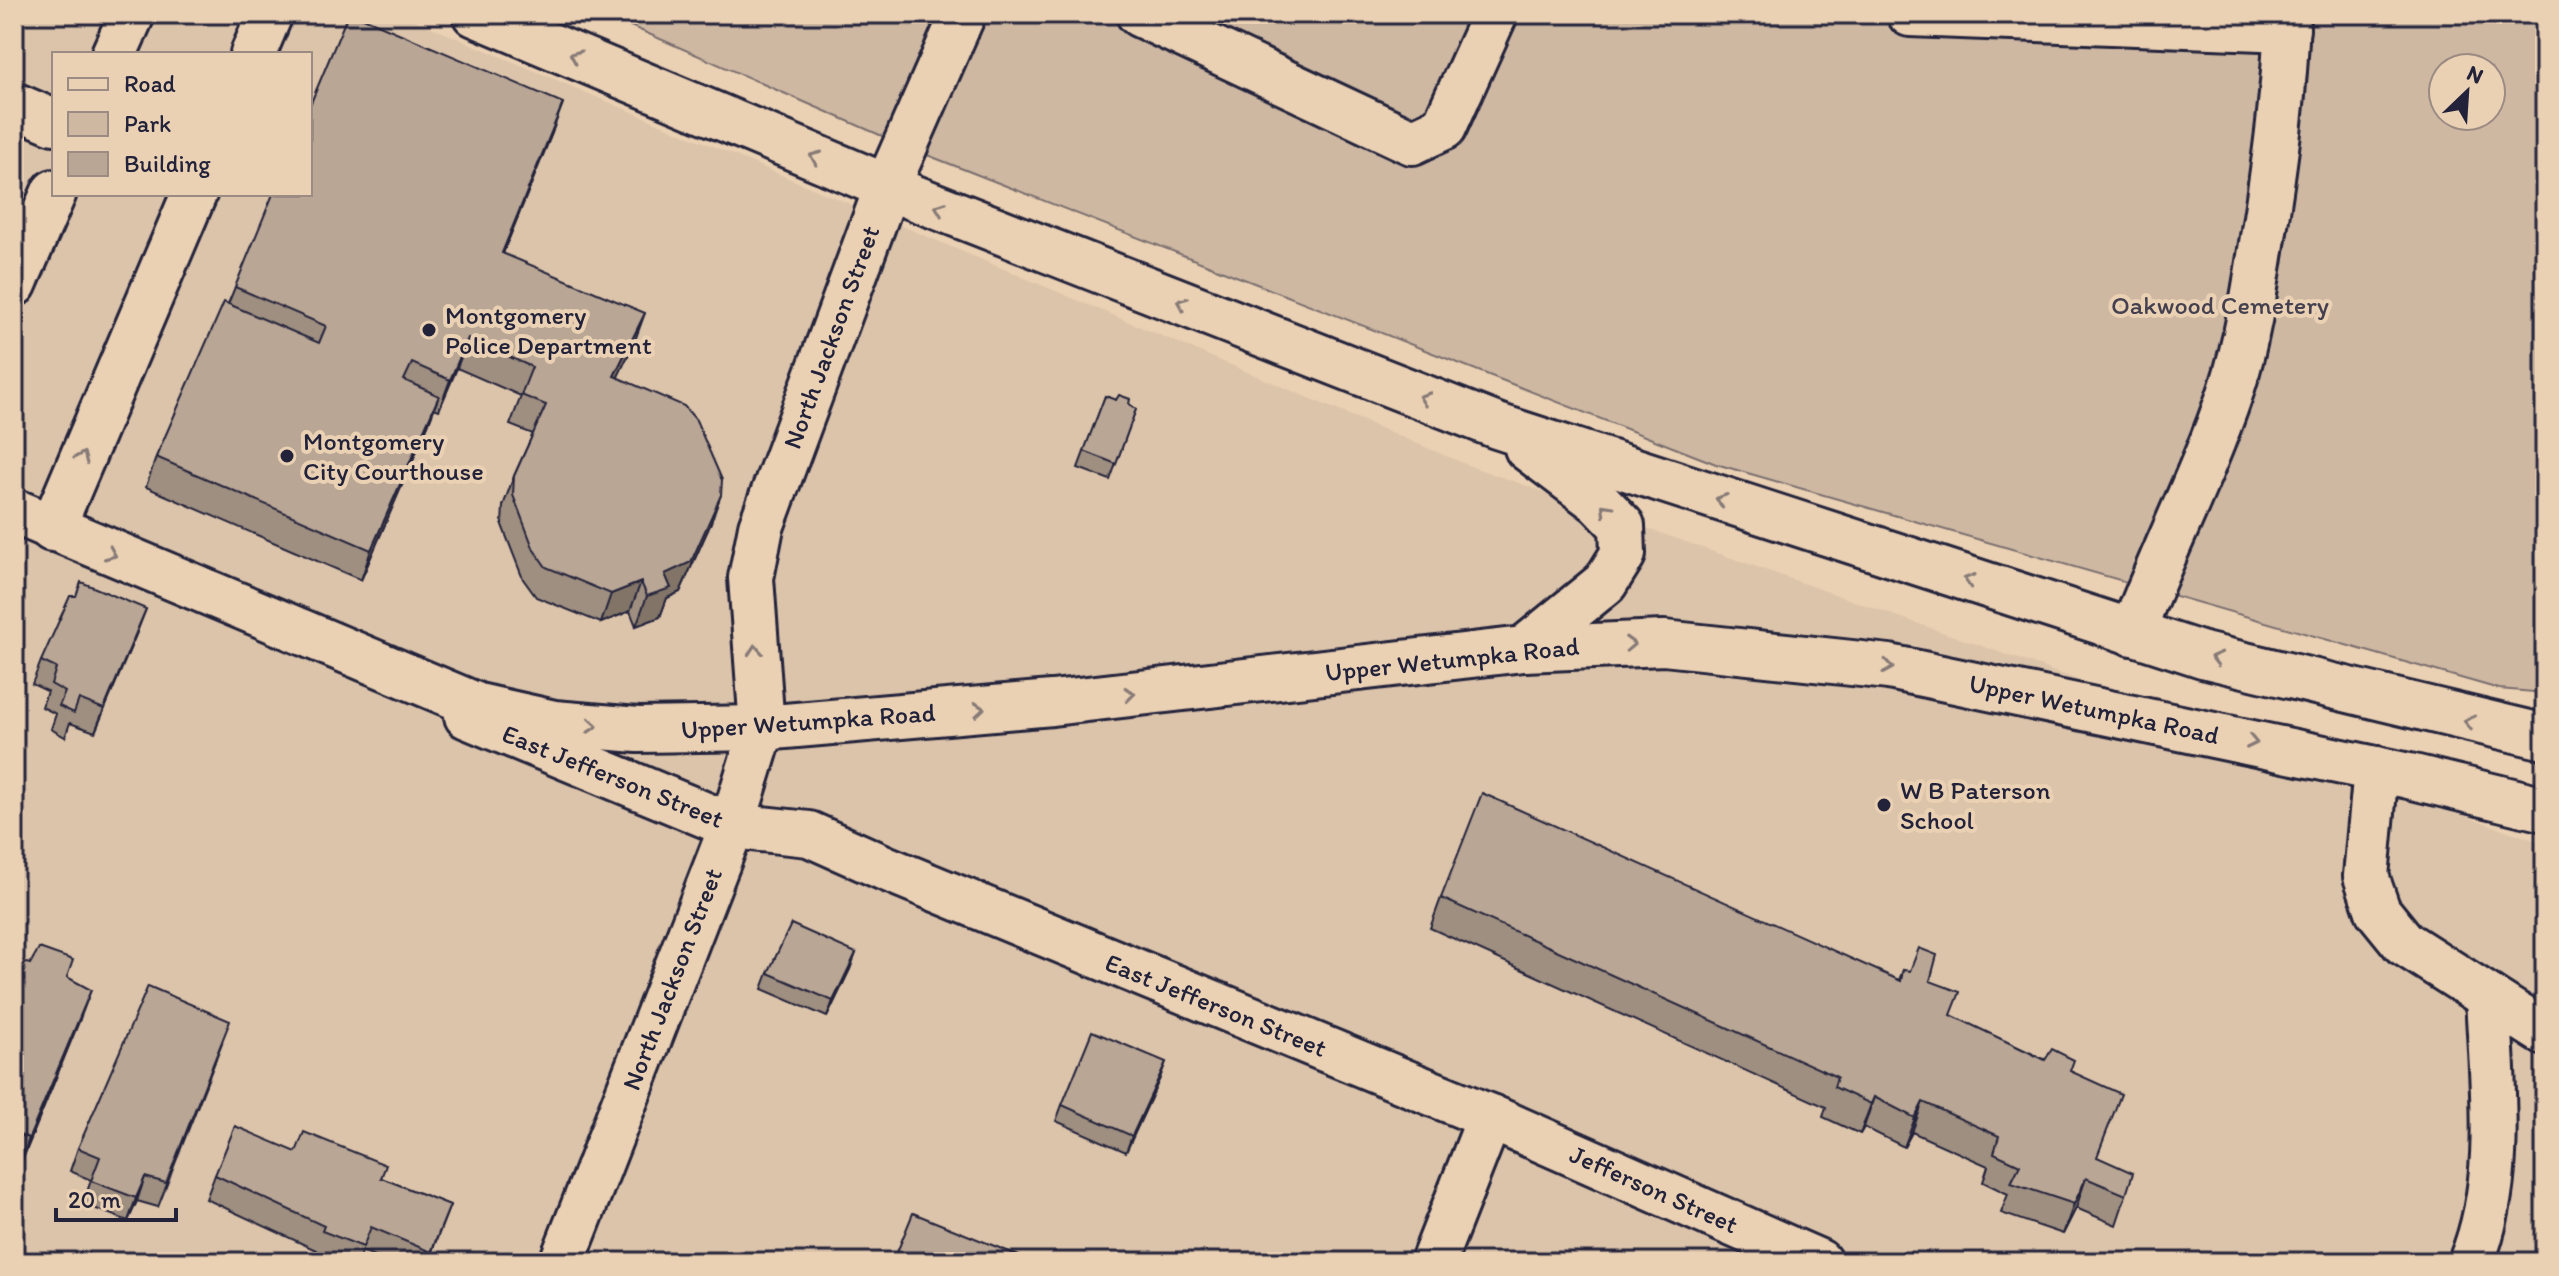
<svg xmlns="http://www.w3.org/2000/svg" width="2559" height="1276" font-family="Itim,sans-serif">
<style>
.built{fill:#dcc4aa;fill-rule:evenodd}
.green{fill:#ceb8a2;stroke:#786d6e;stroke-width:2;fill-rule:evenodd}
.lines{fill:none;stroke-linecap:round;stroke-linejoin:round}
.minor-casing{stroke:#22223b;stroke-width:50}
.major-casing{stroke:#22223b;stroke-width:50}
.minor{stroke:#ebd1b3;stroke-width:44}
.major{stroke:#ebd1b3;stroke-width:44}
.wall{fill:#9f8f80;stroke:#22223b;stroke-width:2}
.shaded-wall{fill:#827468;stroke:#22223b;stroke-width:2}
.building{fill:#b9a695;stroke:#22223b;stroke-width:2}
.oneway{stroke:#867a77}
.poi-dot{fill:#22223b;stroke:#ebd1b3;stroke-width:3}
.labels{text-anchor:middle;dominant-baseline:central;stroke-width:8;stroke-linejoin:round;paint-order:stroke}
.park-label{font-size:26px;fill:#444050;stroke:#ebd1b3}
.poi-label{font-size:26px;fill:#22223b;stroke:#ebd1b3;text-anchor:start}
.street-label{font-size:26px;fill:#22223b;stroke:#ebd1b3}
</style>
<rect width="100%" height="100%" fill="#ebd1b3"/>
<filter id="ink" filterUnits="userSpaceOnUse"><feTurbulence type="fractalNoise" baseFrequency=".0125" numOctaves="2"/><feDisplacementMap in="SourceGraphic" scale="16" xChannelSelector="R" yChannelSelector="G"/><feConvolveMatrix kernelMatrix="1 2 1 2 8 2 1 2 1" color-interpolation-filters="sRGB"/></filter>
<g filter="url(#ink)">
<!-- built -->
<path class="built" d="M14 14H400L1470 466 2545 844V1262H14ZM54 54H310V194H54Z"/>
<!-- green -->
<path class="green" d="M603 14H2545V693L2499 689 1716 464 912 149ZM2443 68H2491V116H2443Z"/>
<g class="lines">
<defs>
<g id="minor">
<path d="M1139 14 1412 142 1444 127 1495 14"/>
<path d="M1910 14 2287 29"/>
<path d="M253 54 270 14"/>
<path d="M14 105 54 122"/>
<path d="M52 529 194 194"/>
<path d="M2132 633C2163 551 2203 474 2231 391 2247 342 2255 289 2263 237 2275 162 2285 89 2287 14"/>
<path d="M467 716 732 826 809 834 885 868 1490 1117 1819 1262"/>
<path d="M2376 769 2366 876 2378 911 2404 943 2545 1033"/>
<path d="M562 1262 732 826 762 728 751 578 761 527 887 187 963 14"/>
<path d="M1433 1262 1490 1117"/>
<path d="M2471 1262C2505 1180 2492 1084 2488 997"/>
</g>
<g id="major">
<path d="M475 14 887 187 1497 426 2203 655 2545 737"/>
<path d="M114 54 132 14"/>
<path d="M14 284 54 192"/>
<path d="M14 511 478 706 554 723 638 730 762 728 1052 703 1524 649 1664 643 1889 667 2409 776 2545 809"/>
<path d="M1524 649 1605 583 1623 554 1622 526 1599 502 1527 448"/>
</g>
</defs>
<!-- minor casing -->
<use href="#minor" class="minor-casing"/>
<!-- major casing -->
<use href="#major" class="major-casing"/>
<!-- minor -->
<use href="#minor" class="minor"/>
<!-- major -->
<use href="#major" class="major"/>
</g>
<!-- wall -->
<g class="wall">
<path d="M552 133 503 253 634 343 617 377 710 525 680 592 667 598 660 617 636 626 630 611 601 623 536 597 523 579 502 525 503 506 514 476 533 434 510 425 521 396 457 368 439 410 434 408 428 425 361 580 146 487 156 457 228 304 235 287Z"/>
<path d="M1105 396 1129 404 1136 409 1110 480 1078 468Z"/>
<path d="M137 632 95 732 70 723 65 737 51 729 56 714 42 707 47 691 32 684 41 661Z"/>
<path d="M1441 898 1899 980 1903 970 1930 981 1951 1016 2070 1071 2097 1157 2126 1195 2116 1225 2076 1208 2063 1234 2001 1213 2008 1194 1983 1182 1988 1166 1912 1132 1904 1147 1864 1127 1860 1134 1823 1117 1826 1107 1430 928Z"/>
<path d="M856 953 850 969 827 1017 762 989 768 973Z"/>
<path d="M14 959 67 977 80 1019 19 1168 14 1166Z"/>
<path d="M222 1044 158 1207 137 1201 128 1221 83 1204 91 1180 70 1171 78 1148Z"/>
<path d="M1160 1078 1126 1152 1056 1121 1062 1105Z"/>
<path d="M296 1152 381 1178 450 1205 428 1262H390L362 1251 358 1262H333L314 1255 316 1250 206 1199 215 1175Z"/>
</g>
<!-- shaded-wall -->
<g class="shaded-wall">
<path d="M563 103 552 133 491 283 502 253Z"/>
<path d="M645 313 634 343 604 406 614 376Z"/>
<path d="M468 338 457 368 439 410 450 380Z"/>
<path d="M439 396 428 425 361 580 371 550Z"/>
<path d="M721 495 710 525 680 592 667 598 660 617 636 626 647 596 665 574Z"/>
<path d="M641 582 630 611 601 623 611 594Z"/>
<path d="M146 609 137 632 95 732 104 709Z"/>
<path d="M856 953 850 969 827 1017 833 1001Z"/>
<path d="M91 990 80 1019 19 1168 29 1138Z"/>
<path d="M1166 1062 1160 1078 1126 1152 1132 1136Z"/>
<path d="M1874 1097 1864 1127 1860 1134 1871 1104Z"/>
<path d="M1923 1102 1912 1132 1904 1147 1915 1118Z"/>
<path d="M145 1177 137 1201 128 1221 136 1198Z"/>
<path d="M2086 1178 2076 1208 2063 1234 2074 1204Z"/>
</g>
<!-- building -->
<g class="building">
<path d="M348 14H354L563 103 502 253 645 313 614 376 684 406 696 420 722 480 721 495 691 562 665 574 671 588 647 596 641 582 611 594 546 567 534 550 513 495 514 476 546 405 521 395 532 367 468 338 450 380 412 363 404 380 439 396 371 550 156 457 224 302 319 343 326 326 235 287 273 194H310V105Z"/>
<path d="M1119 395 1130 399 1129 404 1136 409 1116 464 1084 451 1105 396 1116 400Z"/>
<path d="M81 582 146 609 104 709 79 699 74 713 59 706 65 692 51 684 56 668 41 661 70 596H76Z"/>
<path d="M1482 793 1901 981 1903 970 1910 971 1919 948 1937 955 1930 981 1960 992 1951 1015 2045 1060 2052 1049 2074 1060 2070 1071 2121 1094 2097 1157 2133 1173 2126 1195 2086 1178 2074 1204 2011 1183 2020 1165 1994 1153 1999 1136 1923 1102 1915 1118 1874 1097 1871 1104 1834 1087 1837 1077 1441 898Z"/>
<path d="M791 924 856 953 833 1001 768 973Z"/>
<path d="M39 948 73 960 67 977 91 990 29 1138 14 1133V959L30 964Z"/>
<path d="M148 986 230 1021 166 1183 145 1177 136 1198 91 1181 100 1157 78 1148Z"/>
<path d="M1092 1031 1166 1062 1132 1136 1062 1105Z"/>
<path d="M235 1126 296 1152 304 1132 386 1165 381 1178 450 1205 431 1252 371 1227 363 1247 322 1231 324 1226 215 1175Z"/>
<path d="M913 1213 1034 1262H893Z"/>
</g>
<!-- one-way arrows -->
<defs><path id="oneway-chevron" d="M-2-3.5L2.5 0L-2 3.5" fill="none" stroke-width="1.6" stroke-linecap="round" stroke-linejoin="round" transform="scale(2)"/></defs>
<g class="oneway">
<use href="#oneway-chevron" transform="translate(575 56) rotate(-157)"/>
<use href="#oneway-chevron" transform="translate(815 157) rotate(-157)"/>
<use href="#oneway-chevron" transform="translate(940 208) rotate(-159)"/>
<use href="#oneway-chevron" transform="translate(1182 303) rotate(-158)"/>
<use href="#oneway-chevron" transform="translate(1424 398) rotate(-159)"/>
<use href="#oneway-chevron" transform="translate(82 457) rotate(-67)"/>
<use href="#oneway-chevron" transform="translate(1721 500) rotate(-162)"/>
<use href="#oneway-chevron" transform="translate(1606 509) rotate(-134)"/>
<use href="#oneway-chevron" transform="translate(111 554) rotate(23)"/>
<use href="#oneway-chevron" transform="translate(1969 580) rotate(-162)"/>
<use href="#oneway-chevron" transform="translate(1630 644) rotate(-2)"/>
<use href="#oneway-chevron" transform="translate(755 650) rotate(-95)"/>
<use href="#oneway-chevron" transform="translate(2216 658) rotate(-166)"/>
<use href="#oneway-chevron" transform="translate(1888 667) rotate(9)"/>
<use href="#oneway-chevron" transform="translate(1130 694) rotate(-7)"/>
<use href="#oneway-chevron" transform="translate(979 709) rotate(-5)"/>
<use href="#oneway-chevron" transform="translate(2469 722) rotate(-166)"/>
<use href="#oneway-chevron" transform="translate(592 726) rotate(5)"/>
<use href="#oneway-chevron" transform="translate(2252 742) rotate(12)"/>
</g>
</g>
<!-- markers -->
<g class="poi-dot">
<circle cx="429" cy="330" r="8"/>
<circle cx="287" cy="456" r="8"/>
<circle cx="1884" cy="805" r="8"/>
</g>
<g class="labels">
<!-- park labels -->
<g class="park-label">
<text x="2220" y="305">Oakwood Cemetery</text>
</g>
<!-- poi labels -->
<g class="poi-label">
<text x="445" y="315">Montgomery<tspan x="445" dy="30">Police Department</tspan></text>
<text x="303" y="441">Montgomery<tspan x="303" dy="30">City Courthouse</tspan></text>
<text x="1900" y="790">W B Paterson<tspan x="1900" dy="30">School</tspan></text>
</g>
<!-- street labels -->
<g class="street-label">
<text transform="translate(831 337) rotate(-70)">North Jackson Street</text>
<text transform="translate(1452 659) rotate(-6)">Upper Wetumpka Road</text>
<text transform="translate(2094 709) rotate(12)">Upper Wetumpka Road</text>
<text transform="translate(808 721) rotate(-4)">Upper Wetumpka Road</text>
<text transform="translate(613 776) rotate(22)">East Jefferson Street</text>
<text transform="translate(672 979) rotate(-69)">North Jackson Street</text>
<text transform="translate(1216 1005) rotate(22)">East Jefferson Street</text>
<text transform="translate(1654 1189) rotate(24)">Jefferson Street</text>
</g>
</g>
<!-- margin -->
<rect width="2559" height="1276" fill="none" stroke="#ebd1b3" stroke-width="48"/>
<rect x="24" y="24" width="2511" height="1228" fill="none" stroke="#22223b" stroke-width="3" filter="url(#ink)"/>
<!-- legend -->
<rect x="52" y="52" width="260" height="144" fill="#ebd1b3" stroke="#9b8b83" stroke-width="2"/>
<rect x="68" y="78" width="40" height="12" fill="#ebd1b3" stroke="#9b8b83" stroke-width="2"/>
<text x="124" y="92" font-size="24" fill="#22223b">Road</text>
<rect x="68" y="112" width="40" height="24" fill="#ceb8a2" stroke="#9b8b83" stroke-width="2"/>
<text x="124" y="132" font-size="24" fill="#22223b">Park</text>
<rect x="68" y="152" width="40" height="24" fill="#b9a695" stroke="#9b8b83" stroke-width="2"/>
<text x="124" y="172" font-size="24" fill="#22223b">Building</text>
<!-- north arrow -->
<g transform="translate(2467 92) rotate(25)"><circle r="38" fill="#ebd1b3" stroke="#9b8b83" stroke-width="2"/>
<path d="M0-6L14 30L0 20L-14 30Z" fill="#22223b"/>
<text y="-12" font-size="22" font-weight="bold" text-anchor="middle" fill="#22223b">N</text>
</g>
<!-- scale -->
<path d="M56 1208v12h120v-12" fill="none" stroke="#22223b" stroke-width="4"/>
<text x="68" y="1208" font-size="24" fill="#22223b" stroke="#ebd1b3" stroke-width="6" paint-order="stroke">20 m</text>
</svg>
